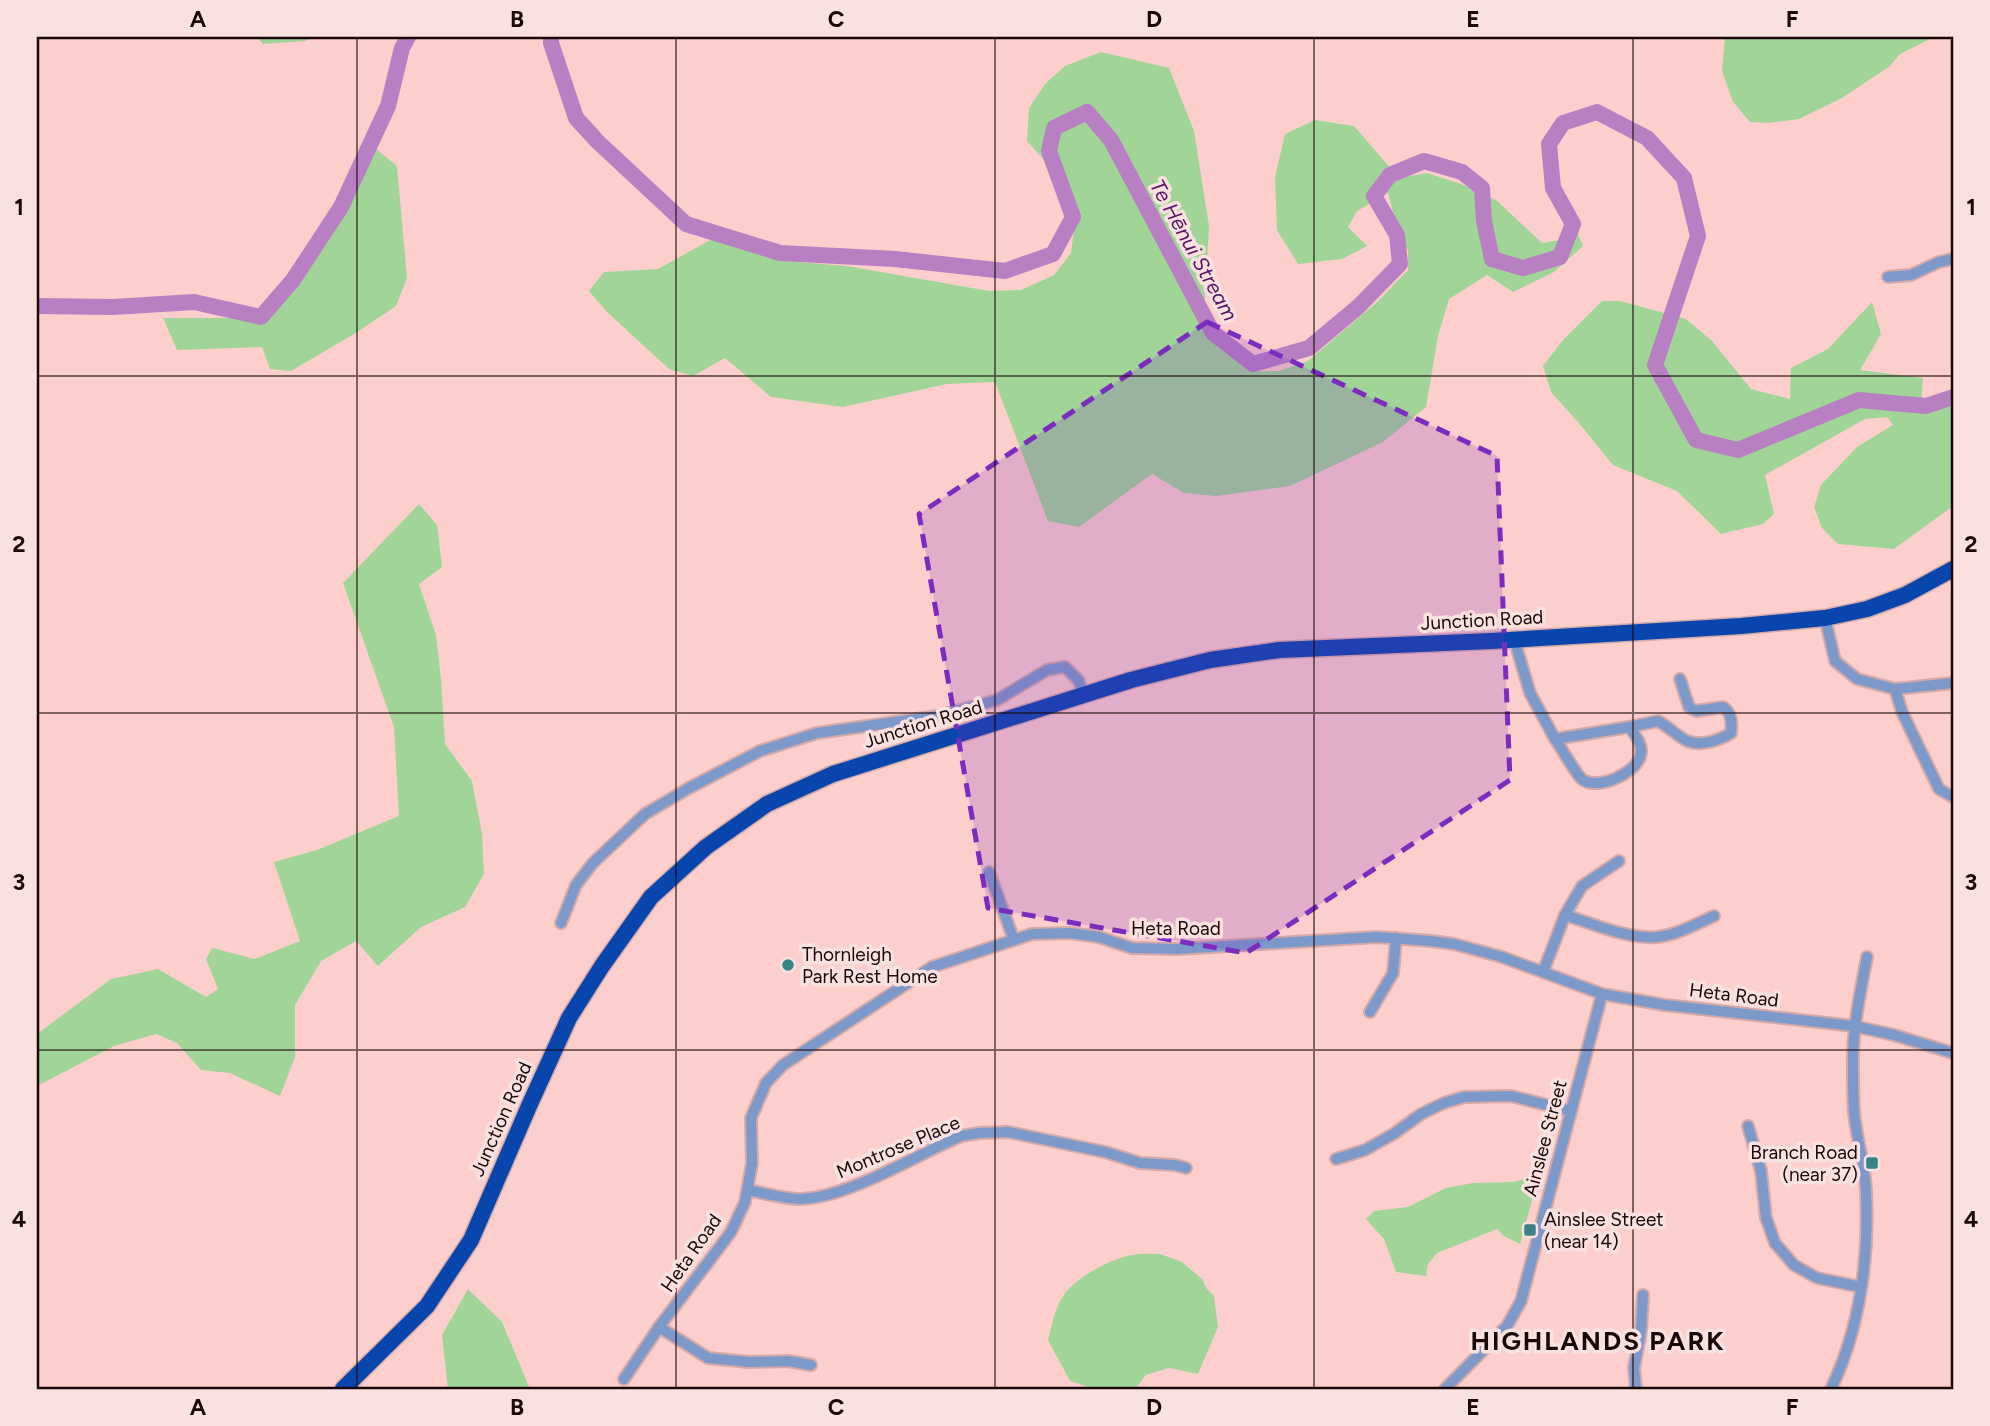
<svg xmlns="http://www.w3.org/2000/svg" width="1990" height="1426" font-family="Figtree,sans-serif">
<style>
.green{fill:#a1d598}
.lines{fill:none;stroke-linecap:round;stroke-linejoin:round}
.river{stroke:#b87fc3;stroke-width:16}
.minor-casing{stroke:#d3aaa9;stroke-width:14}
.highway-casing{stroke:#d3aaa9;stroke-width:19}
.minor{stroke:#7d99ca;stroke-width:10}
.highway{stroke:#0845ad;stroke-width:16}
.marked{fill:#7b2cbf;fill-opacity:0.2;stroke:#7b2cbf;stroke-width:5;stroke-dasharray:14 9;stroke-linejoin:round}
.grid{fill:none;stroke:#1a0808;stroke-width:2;stroke-opacity:0.55}
.poi-dot{fill:#3a8287;stroke:#f9e1e0;stroke-width:2.5}
.labels{text-anchor:middle;dominant-baseline:central;stroke-width:7;stroke-linejoin:round;paint-order:stroke}
.street-label{font-size:19px;fill:#1a0808;stroke:#f9e1e0}
.poi-label{font-size:19px;fill:#1a0808;stroke:#f9e1e0;text-anchor:start}
.water-label{font-size:21px;font-style:italic;fill:#5a1267;stroke:#f9e1e0}
.district-label{font-size:26px;font-weight:bold;letter-spacing:2px;fill:#1a0808;stroke:#f9e1e0}
.neatline{fill:none;stroke:#1a0808;stroke-width:2.5}
.grid-label{font-size:23px;text-anchor:middle;font-weight:bold;fill:#1a0808}
</style>
<rect width="100%" height="100%" fill="#fccecc"/>
<!-- green -->
<g class="green">
<path d="M257 37H313L305 41 263 44Z"/>
<path d="M1725 37H1934L1900 54 1890 66 1842 98 1799 119 1767 123 1750 122 1733 102 1722 71Z"/>
<path d="M1101 52 1169 68 1194 131 1209 226 1204 313 1225 348 1249 371H1279L1308 361 1376 303 1408 270V251L1396 224 1388 193 1357 211 1348 227 1367 246 1342 259 1298 264 1277 230 1275 177 1285 134 1315 120 1354 126 1399 178 1427 173 1461 184 1496 200 1542 243 1561 240 1570 216 1583 246 1554 272 1513 292 1487 275 1449 299 1438 336 1426 407 1383 442 1290 486 1216 496 1184 493 1152 474 1079 527 1048 521 995 382 947 384 843 407 771 397 725 358 693 376 669 369 607 312 589 291 604 272 658 269 712 239 784 261 847 266 989 291 1021 290 1054 275 1071 253 1075 222 1062 180 1027 141 1029 108 1045 84 1065 66Z"/>
<path d="M376 149 397 166 407 278 396 306 354 334 291 371 270 369 262 347 177 350 163 318H234L276 301 292 291Z"/>
<path d="M1602 301H1620L1686 319 1712 341 1751 389 1790 399 1791 368 1828 349 1872 302 1881 334 1860 370 1923 378 1921 403 1953 395V506L1894 549 1838 544 1822 528 1814 507 1821 485 1857 447 1893 425 1887 417 1865 419 1765 475 1774 514 1763 524 1721 534 1677 491 1613 465 1578 422 1551 392 1543 366 1563 340Z"/>
<path d="M419 504 437 525 442 567 419 584 436 635 441 680 445 744 472 781 482 834 484 874 465 907 421 927 378 966 356 941 321 961 295 1005V1057L280 1096 230 1073 201 1070 177 1043 156 1034 114 1046 37 1086V1034L111 979 158 969 206 997 218 989 206 959 212 948 255 959 300 941 274 862 317 850 399 816 394 727 343 583Z"/>
<path d="M1539 1175 1520 1244 1504 1236 1497 1229 1437 1253 1428 1264 1426 1276 1396 1272 1384 1239 1366 1219 1374 1211 1408 1207 1446 1188 1473 1183 1514 1182Z"/>
<path d="M1160 1254 1182 1262 1202 1279 1207 1289 1214 1296 1218 1327 1198 1374 1169 1368 1146 1375 1135 1389H1095L1070 1381 1048 1340C1052 1325 1055 1306 1065 1293 1079 1276 1110 1259 1132 1255 1141 1253 1151 1254 1160 1254Z"/>
<path d="M468 1289 502 1322 530 1389H448L442 1335Z"/>
</g>
<g class="lines">
<!-- river -->
<g class="river">
<path d="M551 37V43L576 118 598 142 686 224 780 253 895 259 1005 271 1053 254 1073 217 1049 151 1054 128 1087 112 1111 140 1213 333 1253 364 1309 348 1358 307 1400 264 1397 235 1374 196 1390 175 1424 161 1462 172 1482 188 1484 221 1492 259 1523 268 1560 257 1573 224 1553 188 1549 144 1563 123 1597 112 1647 138 1684 178 1698 236 1655 365 1696 440 1738 450 1859 400 1926 406 1953 397"/>
<path d="M37 306 113 307 194 302 261 317 293 280 341 207 388 106 402 48 408 37"/>
</g>
<defs>
<g id="minor">
<path d="M1888 277 1911 275 1939 262 1953 259"/>
<path d="M1825 618 1835 661 1857 679 1895 689 1953 683"/>
<path d="M1514 639 1530 693 1555 739 1629 727 1658 721C1678 732 1684 748 1709 742 1717 740 1724 738 1731 733 1732 723 1732 713 1723 707L1696 711 1689 707 1680 679"/>
<path d="M1895 689 1902 712 1939 789 1953 797"/>
<path d="M1555 739C1562 748 1575 774 1583 780 1599 790 1634 774 1640 757 1644 747 1636 735 1629 727"/>
<path d="M989 872 1014 940"/>
<path d="M1565 915C1594 924 1626 939 1657 937 1677 935 1696 924 1714 916"/>
<path d="M561 923 576 885 593 863 645 814 689 788 760 751 817 733 938 716 997 700 1047 670 1065 667 1079 681 1083 696"/>
<path d="M1543 972 1565 915 1582 886 1619 861"/>
<path d="M1370 1012 1393 973 1396 938"/>
<path d="M1748 1126 1761 1171 1766 1218 1775 1243 1794 1265 1817 1278 1861 1287"/>
<path d="M1336 1159 1365 1150 1395 1133 1421 1114 1444 1103 1464 1097 1511 1096 1571 1111"/>
<path d="M748 1190C764 1193 784 1199 801 1199 850 1197 914 1156 961 1136L979 1133 1008 1132 1105 1152 1140 1163 1175 1165 1186 1168"/>
<path d="M659 1327 708 1358 749 1362 788 1361 811 1365"/>
<path d="M624 1379 659 1327 731 1232 745 1202 752 1163 751 1118 766 1083 783 1065 932 967 1032 934 1070 933 1099 937 1132 948 1177 949 1377 937 1431 941 1454 944 1502 957 1602 994 1665 1005 1854 1026 1894 1035 1953 1053"/>
<path d="M1445 1389 1507 1326 1521 1301 1602 994"/>
<path d="M1636 1389 1634 1368 1641 1331 1643 1295"/>
<path d="M1831 1389C1860 1328 1869 1258 1866 1191 1865 1164 1856 1138 1854 1111 1853 1097 1853 1083 1853 1068 1852 1030 1860 994 1867 957"/>
</g>
<path id="highway" d="M343 1389 427 1306 471 1240 529 1106 569 1018 602 966 651 897 706 847 767 804 833 774 1131 680 1210 660 1279 650 1491 641 1741 626 1825 618 1867 609 1905 595 1953 569"/>
</defs>
<!-- minor casing -->
<use href="#minor" class="minor-casing"/>
<!-- highway casing -->
<use href="#highway" class="highway-casing"/>
<!-- minor -->
<use href="#minor" class="minor"/>
<!-- highway -->
<use href="#highway" class="highway"/>
</g>
<!-- marked area -->
<path class="marked" d="M1207 322 1497 456 1510 780 1246 953 988 908 919 514Z"/>
<!-- grid -->
<path class="grid" d="M357 37V1389M676 37V1389M995 37V1389M1314 37V1389M1633 37V1389M37 376H1953M37 713H1953M37 1050H1953"/>
<!-- markers -->
<g class="poi-dot">
<circle cx="788" cy="965" r="7"/>
<rect x="1865" y="1156" width="14" height="14" rx="3.5"/>
<rect x="1523" y="1223" width="14" height="14" rx="3.5"/>
</g>
<g class="labels">
<!-- street labels -->
<g class="street-label">
<text transform="translate(1482 620) rotate(-3)">Junction Road</text>
<text transform="translate(923 724) rotate(-17)">Junction Road</text>
<text x="1176" y="928">Heta Road</text>
<text transform="translate(1734 995) rotate(7)">Heta Road</text>
<text transform="translate(501 1119) rotate(-66)">Junction Road</text>
<text transform="translate(1545 1138) rotate(-75)">Ainslee Street</text>
<text transform="translate(898 1147) rotate(-23)">Montrose Place</text>
<text transform="translate(691 1253) rotate(-55)">Heta Road</text>
</g>
<!-- poi labels -->
<g class="poi-label">
<text x="802" y="954">Thornleigh<tspan x="802" dy="22">Park Rest Home</tspan></text>
<text x="1858" y="1152" text-anchor="end">Branch Road<tspan x="1858" dy="22">(near 37)</tspan></text>
<text x="1544" y="1219">Ainslee Street<tspan x="1544" dy="22">(near 14)</tspan></text>
</g>
<!-- water labels -->
<g class="water-label">
<text transform="translate(1194 250) rotate(61)">Te Hēnui Stream</text>
</g>
<!-- district labels -->
<g class="district-label">
<text x="1598" y="1341">HIGHLANDS PARK</text>
</g>
</g>
<!-- border -->
<rect width="1990" height="1426" fill="none" stroke="#f9e1e0" stroke-width="77"/>
<rect x="38" y="38" width="1914" height="1350" class="neatline"/>
<g class="grid-label">
<text x="198" y="27">A</text>
<text x="517" y="27">B</text>
<text x="836" y="27">C</text>
<text x="1154" y="27">D</text>
<text x="1473" y="27">E</text>
<text x="1792" y="27">F</text>
<text x="19" y="215">1</text>
<text x="1971" y="215">1</text>
<text x="19" y="552">2</text>
<text x="1971" y="552">2</text>
<text x="19" y="890">3</text>
<text x="1971" y="890">3</text>
<text x="19" y="1227">4</text>
<text x="1971" y="1227">4</text>
<text x="198" y="1415">A</text>
<text x="517" y="1415">B</text>
<text x="836" y="1415">C</text>
<text x="1154" y="1415">D</text>
<text x="1473" y="1415">E</text>
<text x="1792" y="1415">F</text>
</g>
</svg>
